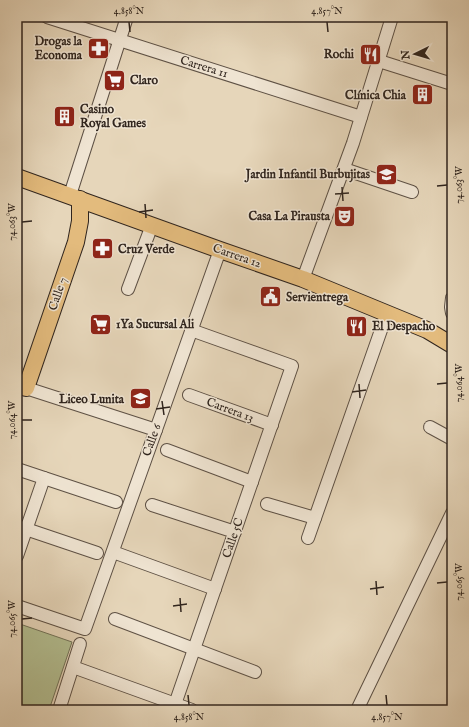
<svg xmlns="http://www.w3.org/2000/svg" width="469" height="727" font-family="'IM FELL English',serif">
<style>
.green{fill:#b3be91;stroke:#727258}
.lines{fill:none;stroke-linecap:round;stroke-linejoin:round}
.minor-casing{stroke:#5e5145;stroke-width:14}
.major-casing{stroke:#30251e;stroke-width:18}
.minor{stroke:#efe4d2;stroke-width:12}
.major{stroke:#e3bb7d;stroke-width:16}
.ticks{fill:none;stroke:#30251e;stroke-width:1.5}
.labels{text-anchor:middle;dominant-baseline:central;stroke-width:3;stroke-linejoin:round;paint-order:stroke}
.poi-label{font-size:12px;font-weight:bold;fill:#30251e;stroke:#efe4d2;text-anchor:end}
.street-label{font-size:12px;fill:#30251e;stroke:#efe4d2}
.neatline{fill:none;stroke:#30251e;stroke-width:1.5}
.ticks-label{font-size:10px;text-anchor:middle;fill:#30251e}
</style>
<rect width="100%" height="100%" fill="#e6d6ba"/>
<filter id="stains"><feTurbulence type="fractalNoise" baseFrequency=".005" numOctaves="4"/><feColorMatrix values="0 0 0 0 .2 0 0 0 0 .09 0 0 0 0 .02 0 0 0 .5 -.17"/></filter>
<radialGradient id="worn" r=".72"><stop offset=".6" stop-color="#630" stop-opacity="0"/><stop offset="1" stop-color="#630" stop-opacity=".3"/></radialGradient>
<!-- green -->
<path class="green" d="M17 623 72 642 49 710H17Z"/>
<g class="lines">
<defs>
<g id="minor">
<path d="M47 17 361 117"/>
<path d="M379 61 452 84"/>
<path d="M344 169 412 192"/>
<path d="M70 195 127 17"/>
<path d="M303 279 353 143 392 17"/>
<path d="M128 289 152 225"/>
<path d="M452 298 451 307 452 313"/>
<path d="M26 388 156 430"/>
<path d="M189 395 272 425"/>
<path d="M430 427 452 439"/>
<path d="M167 450 252 482"/>
<path d="M17 469 116 502"/>
<path d="M267 504 315 518"/>
<path d="M152 505 235 532"/>
<path d="M17 526 97 553"/>
<path d="M308 538 387 313"/>
<path d="M113 552 215 589"/>
<path d="M17 556 44 478"/>
<path d="M17 606 85 629 220 250"/>
<path d="M115 619 255 672"/>
<path d="M73 667 192 710"/>
<path d="M59 710 80 644"/>
<path d="M173 710 292 366 191 330"/>
<path d="M357 710 452 513"/>
</g>
<g id="major">
<path d="M17 177 220 250 303 279 427 330 452 345"/>
<path d="M17 385 26 388 76 242 80 221V199"/>
</g>
</defs>
<!-- minor casing -->
<use href="#minor" class="minor-casing"/>
<!-- major casing -->
<use href="#major" class="major-casing"/>
<!-- minor -->
<use href="#minor" class="minor"/>
<!-- major -->
<use href="#major" class="major"/>
</g>
<!-- ticks -->
<path class="ticks" d="M129 22 130 32M327 22 328 32M437 186 447 185M342 187 343 201M335 194 349 193M145 204 146 218M139 212 153 210M22 222 32 221M359 384 360 398M437 384 447 383M352 392 366 390M162 401 164 415M156 409 170 407M22 420H32M376 581 377 595M437 583 447 582M370 589 384 587M180 598 181 612M173 606 187 604M22 619 32 618M188 695 189 705M386 695 387 705"/>
<!-- icons -->
<defs>
<symbol id="pharmacy-square" viewBox="-11 -11 22 22"><rect x="-9" y="-9" width="18" height="18" rx="4" fill="#8f2418" stroke="#efe4d2"/><path d="M-2-6h4v4h4v4h-4v4h-4v-4h-4v-4h4Z" fill="#fff"/></symbol>
<symbol id="restaurant-square" viewBox="-11 -11 22 22"><rect x="-9" y="-9" width="18" height="18" rx="4" fill="#8f2418" stroke="#efe4d2"/><path d="M-5-6h1v4h1v-4h1v4h1v-4h1v5L-1.5 .5V6h-2V.5L-5-1ZM5-6V6H3V1.5H1.5Q1.5-4 5-6Z" fill="#fff"/></symbol>
<symbol id="supermarket-square" viewBox="-11 -11 22 22"><rect x="-9" y="-9" width="18" height="18" rx="4" fill="#8f2418" stroke="#efe4d2"/><path d="M-6-5.5h2.5l.6 2H6L4.5 2H-2.5L-4.4-4H-6ZM-1.5 3.2a1.3 1.3 0 1 0 .1 0ZM3 3.2a1.3 1.3 0 1 0 .1 0Z" fill="#fff"/></symbol>
<symbol id="building-square" viewBox="-11 -11 22 22"><rect x="-9" y="-9" width="18" height="18" rx="4" fill="#8f2418" stroke="#efe4d2"/><path d="M-4-6H4V6H1V3H-1V6H-4ZM-2.5-4.3h1.7v1.8h-1.7ZM.8-4.3h1.7v1.8H.8ZM-2.5-1h1.7V.8h-1.7ZM.8-1h1.7V.8H.8Z" fill="#fff"/></symbol>
<symbol id="school-square" viewBox="-11 -11 22 22"><rect x="-9" y="-9" width="18" height="18" rx="4" fill="#8f2418" stroke="#efe4d2"/><path d="M0-5L7-2L0 1L-7-2ZM-4 1L0 2.5L4 1V4Q0 6-4 4Z" fill="#fff"/></symbol>
<symbol id="theatre-square" viewBox="-11 -11 22 22"><rect x="-9" y="-9" width="18" height="18" rx="4" fill="#8f2418" stroke="#efe4d2"/><path d="M-5-5.5Q0-4 5-5.5V0Q5 5 0 6Q-5 5-5 0ZM-3.3-2.5H-1v1.5H-3.3ZM1-2.5H3.3v1.5H1ZM-2.8 1Q0 5.5 2.8 1Z" fill="#fff"/></symbol>
<symbol id="civic-square" viewBox="-11 -11 22 22"><rect x="-9" y="-9" width="18" height="18" rx="4" fill="#8f2418" stroke="#efe4d2"/><path d="M-.6-6.5H3V-4.5H.6V-3L4-1V1h2V6H-6V1h2V-1L-.6-3ZM-1.2 2.5V6h2.4V2.5Z" fill="#fff"/></symbol>
</defs>
<g fill-rule="evenodd">
<use href="#pharmacy-square" x="86" y="36" width="25" height="25"/>
<use href="#restaurant-square" x="358" y="42" width="25" height="25"/>
<use href="#supermarket-square" x="102" y="68" width="25" height="25"/>
<use href="#building-square" x="410" y="82" width="25" height="25"/>
<use href="#building-square" x="52" y="104" width="25" height="25"/>
<use href="#school-square" x="374" y="162" width="25" height="25"/>
<use href="#theatre-square" x="332" y="204" width="25" height="25"/>
<use href="#pharmacy-square" x="90" y="236" width="25" height="25"/>
<use href="#civic-square" x="258" y="284" width="25" height="25"/>
<use href="#supermarket-square" x="88" y="312" width="25" height="25"/>
<use href="#restaurant-square" x="344" y="314" width="25" height="25"/>
<use href="#school-square" x="128" y="386" width="25" height="25"/>
</g>
<g class="labels">
<!-- poi labels -->
<g class="poi-label">
<text x="82" y="41">Drogas la<tspan x="82" dy="14">Economa</tspan></text>
<text x="354" y="54">Rochi</text>
<text x="130" y="80" text-anchor="start">Claro</text>
<text x="406" y="95">Clínica Chia</text>
<text x="80" y="109" text-anchor="start">Casino<tspan x="80" dy="14">Royal Games</tspan></text>
<text x="370" y="174">Jardin Infantil Burbujitas</text>
<text x="330" y="216">Casa La Pirausta</text>
<text x="118" y="249" text-anchor="start">Cruz Verde</text>
<text x="286" y="297" text-anchor="start">Servientrega</text>
<text x="116" y="324" text-anchor="start">1Ya Sucursal Ali</text>
<text x="372" y="326" text-anchor="start">El Despacho</text>
<text x="124" y="399">Liceo Lunita</text>
</g>
<!-- street labels -->
<g class="street-label">
<text transform="translate(204 67) rotate(17)">Carrera 11</text>
<text transform="translate(237 256) rotate(19)">Carrera 12</text>
<text transform="translate(58 294) rotate(-71)">Calle 7</text>
<text transform="translate(230 410) rotate(20)">Carrera 13</text>
<text transform="translate(152 440) rotate(-70)">Calle 6</text>
<text transform="translate(233 538) rotate(-71)">Calle 5C</text>
</g>
</g>
<!-- margin -->
<rect width="469" height="727" fill="none" stroke="#e6d6ba" stroke-width="44"/>
<!-- north arrow -->
<g transform="translate(415 54) rotate(265)" stroke="#efe4d2" stroke-width="3" paint-order="stroke">
<path d="M0-3L7 15L0 10L-7 15Z" fill="#30251e"/>
<text y="-6" font-size="11" font-weight="bold" text-anchor="middle" fill="#30251e">N</text>
</g>
<rect x="22" y="22" width="425" height="683" class="neatline"/>
<g class="ticks-label">
<text x="129" y="14">4.858°N</text>
<text x="327" y="14">4.857°N</text>
<text transform="translate(458 185) rotate(-90)" y="4">74.063°W</text>
<text transform="translate(11 222) rotate(-90)" y="4">74.063°W</text>
<text transform="translate(458 383) rotate(-90)" y="4">74.064°W</text>
<text transform="translate(11 420) rotate(-90)" y="4">74.064°W</text>
<text transform="translate(458 582) rotate(-90)" y="4">74.065°W</text>
<text transform="translate(11 619) rotate(-90)" y="4">74.065°W</text>
<text x="189" y="720">4.858°N</text>
<text x="387" y="720">4.857°N</text>
</g>
<rect width="100%" height="100%" filter="url(#stains)"/>
<rect width="100%" height="100%" fill="url(#worn)"/>
</svg>
